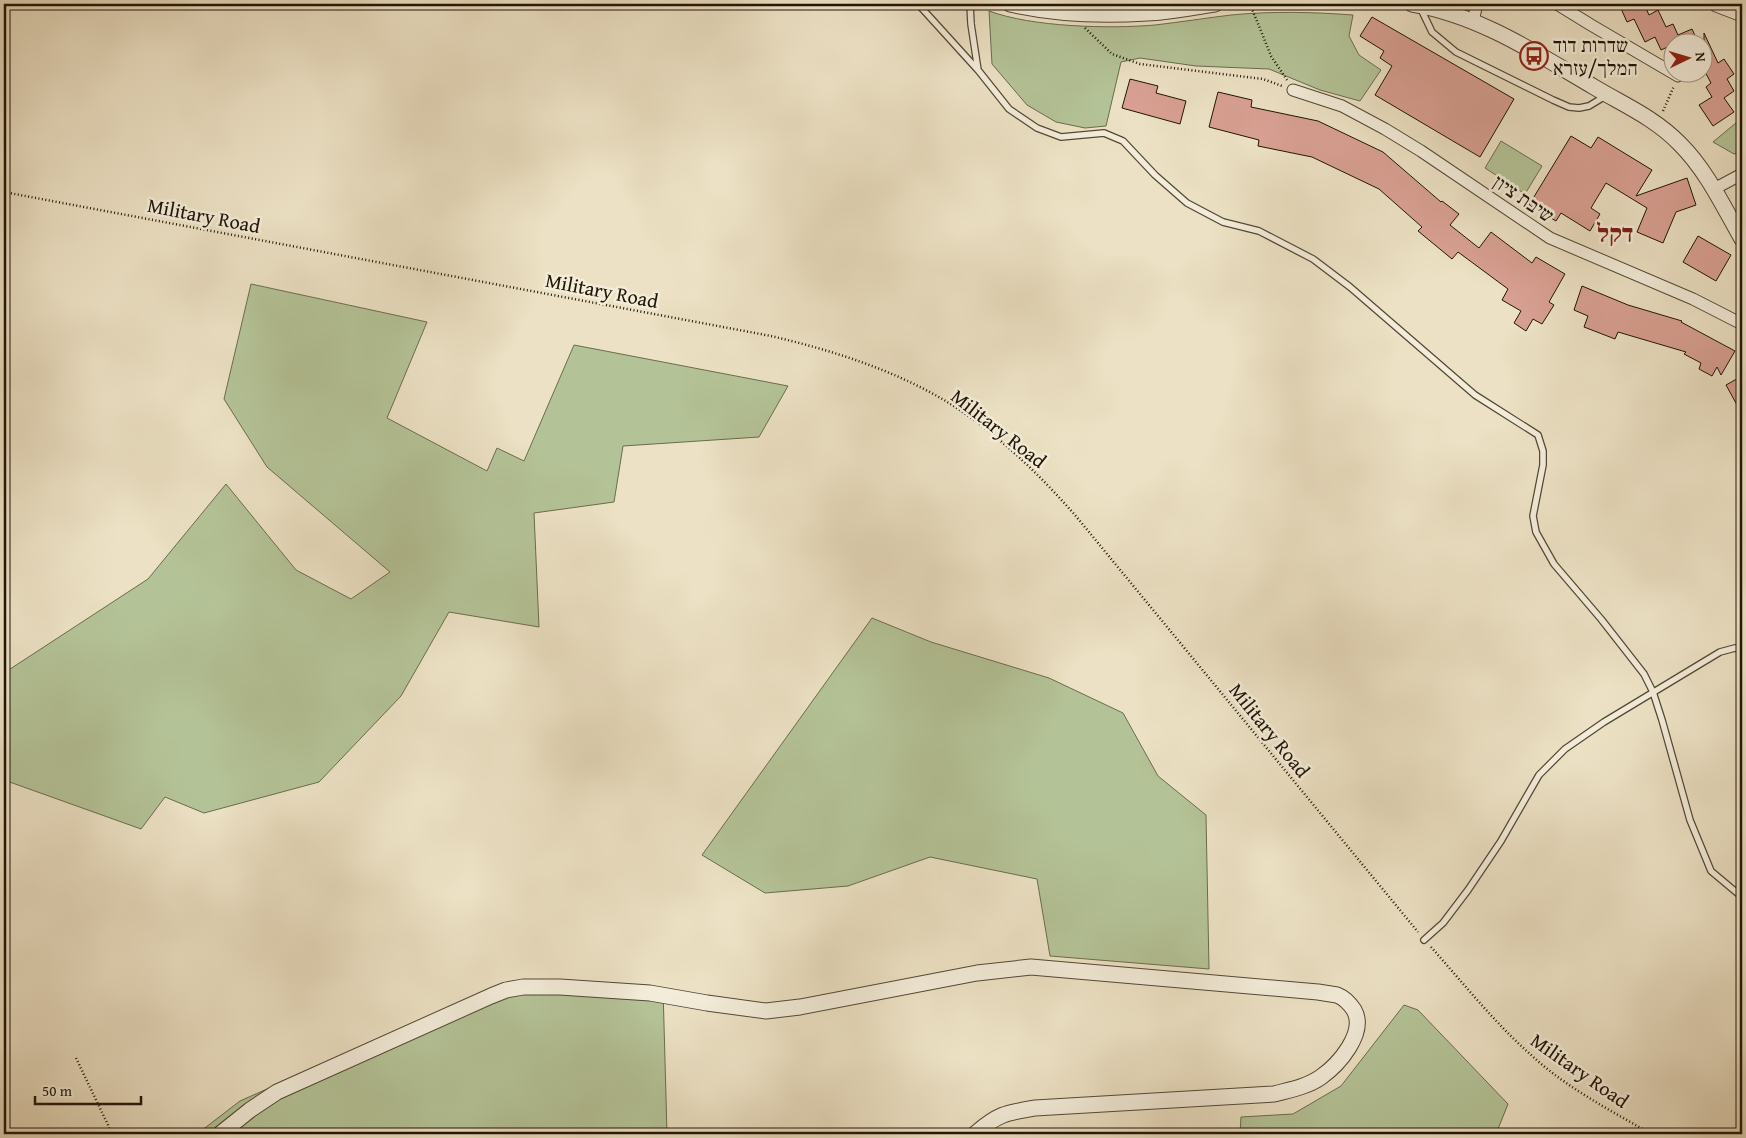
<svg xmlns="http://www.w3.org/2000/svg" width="1746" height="1138" font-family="'Gentium Book Plus','Frank Ruhl Libre',serif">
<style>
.green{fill:#b4c397;stroke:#6a6c4e}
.building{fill:#d8a092;stroke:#201506}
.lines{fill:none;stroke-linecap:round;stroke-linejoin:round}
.service-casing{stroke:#534836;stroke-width:8}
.minor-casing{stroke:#534836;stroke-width:13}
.tertiary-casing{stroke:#534836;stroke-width:17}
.path{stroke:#201506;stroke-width:2.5;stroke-dasharray:1 2.5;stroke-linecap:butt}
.service{stroke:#f3ecd9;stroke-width:5.5}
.minor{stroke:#f3ecd9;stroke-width:11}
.tertiary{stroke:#f3ecd9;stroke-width:15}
.labels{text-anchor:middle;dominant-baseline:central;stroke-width:5;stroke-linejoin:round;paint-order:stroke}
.poi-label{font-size:20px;fill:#201506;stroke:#f3ecd9;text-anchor:start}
.street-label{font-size:20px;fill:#201506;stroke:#f3ecd9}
.district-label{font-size:25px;font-weight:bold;fill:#7a1f14;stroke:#f3ecd9}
</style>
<rect width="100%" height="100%" fill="#ece1c4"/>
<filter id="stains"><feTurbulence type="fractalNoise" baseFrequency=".004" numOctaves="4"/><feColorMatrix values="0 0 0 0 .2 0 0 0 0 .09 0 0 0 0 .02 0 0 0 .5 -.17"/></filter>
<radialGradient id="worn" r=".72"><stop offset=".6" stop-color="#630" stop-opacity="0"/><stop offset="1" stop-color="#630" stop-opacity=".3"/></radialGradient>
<!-- green -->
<g class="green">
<path d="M989 11C1032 27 1109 29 1155 25 1181 22 1206 18 1231 15 1272 11 1313 12 1353 15L1349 36 1359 55 1381 70 1360 101 1320 90 1269 69 1196 66 1140 58 1121 62 1106 126 1085 128 1056 122 1027 105 992 64Z"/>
<path d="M1742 118V152L1734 154 1713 142Z"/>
<path d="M1501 141 1542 166 1525 194 1485 168Z"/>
<path d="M251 284 427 322 387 418 487 471 497 448 524 461 574 345 788 386 759 437 623 446 614 502 534 513 539 627 449 612 401 696 319 782 204 813 165 797 141 829 4 780V673L148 579 226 484 296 570 351 599 390 572 267 467 224 399Z"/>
<path d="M872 618 931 642 1049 678 1123 713 1158 776 1206 815 1209 969 1050 956 1037 879 930 857 848 886 765 893 702 855Z"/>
<path d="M508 982 663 988 667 1134H197L240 1101Z"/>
<path d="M1404 1005 1418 1010 1508 1104 1496 1134H1240L1241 1117 1293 1114 1341 1086Z"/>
</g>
<!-- building -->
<g class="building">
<path d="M1619 4H1644L1649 15 1658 10 1666 27 1673 24 1678 35 1692 29 1698 42H1674V44L1661 50 1655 37 1645 42 1634 19 1627 22Z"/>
<path d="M1372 17 1514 99 1480 157 1375 95 1392 66 1380 58 1384 51 1360 36Z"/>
<path d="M1704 33 1718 63 1724 59 1734 74 1727 79 1734 91 1724 98 1734 112 1713 126 1699 105 1712 97 1706 87 1711 83 1704 70Z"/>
<path d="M1130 79 1158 86 1156 93 1186 101 1180 124 1122 108Z"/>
<path d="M1218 92 1252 100 1251 107 1318 121 1383 152 1441 202 1442 201 1459 214 1450 225 1479 248 1491 232 1532 263 1536 257 1565 274 1549 302 1554 305 1542 324 1533 319 1526 331 1514 323 1521 311 1502 300 1508 289 1458 252 1452 259 1418 231 1422 227 1379 189 1312 157 1258 146 1259 140 1209 127Z"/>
<path d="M1571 136 1591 148 1598 137 1652 170 1636 196 1687 178 1696 205 1676 212 1663 243 1637 232 1647 208 1606 183 1591 208 1600 214 1590 231 1561 213 1556 221 1529 205Z"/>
<path d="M1698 236 1731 255 1716 281 1683 262Z"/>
<path d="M1582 286 1628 305 1682 321 1681 322 1735 351 1721 375 1717 367 1712 376 1699 369 1701 363 1684 354 1686 352 1618 332 1615 339 1584 327 1588 316 1574 310Z"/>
<path d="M1742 376V414L1726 385Z"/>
</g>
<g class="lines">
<defs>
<g id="service">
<path d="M918 4 977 69"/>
<path d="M970 4 971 24 978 70 1009 109 1037 128 1061 137 1104 133 1123 141 1155 175 1187 203 1223 222 1259 231 1313 259 1350 287 1475 395 1538 435 1543 451V465L1533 516 1536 532 1554 564 1601 619 1644 674 1653 692 1662 720 1690 820 1711 871 1742 897"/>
<path d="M1421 9 1432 32 1456 52 1553 100 1569 107 1579 108 1589 106 1607 95"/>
<path d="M1424 940 1443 923 1468 890 1501 841 1539 775 1565 749 1604 722 1720 652 1735 648 1742 650"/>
</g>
<g id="minor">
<path d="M1130 4 1146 13"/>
<path d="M1557 4 1591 25 1678 76"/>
<path d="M1716 6 1742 16"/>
<path d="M1473 21 1477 4"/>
<path d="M1293 90 1342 106 1385 129 1421 151 1550 238 1693 299 1742 324"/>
<path d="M1714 189 1742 174"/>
</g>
<g id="tertiary">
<path d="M1010 4C1054 14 1101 16 1147 13 1170 12 1193 7 1215 4"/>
<path d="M1412 4C1479 15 1536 53 1594 87 1624 105 1655 118 1680 144 1707 171 1723 206 1742 239"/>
<path d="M220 1134 250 1110 277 1092 491 996 506 990 523 987H560L650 993 707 1003 766 1011 800 1007 977 973 1031 967 1318 992C1324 993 1331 994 1337 995 1345 998 1350 1004 1354 1010 1367 1033 1338 1065 1321 1077 1307 1087 1289 1090 1274 1094L1035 1108C1005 1113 998 1114 975 1134"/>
</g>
</defs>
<!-- service casing -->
<use href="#service" class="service-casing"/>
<!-- minor casing -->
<use href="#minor" class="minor-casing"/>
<!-- tertiary casing -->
<use href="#tertiary" class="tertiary-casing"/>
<!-- path -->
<g class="path">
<path d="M1250 4 1271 56 1287 80"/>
<path d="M1085 28 1112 54 1140 64 1263 79 1282 86"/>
<path d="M1663 111 1674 86"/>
<path d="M4 192 771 336C831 350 891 369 944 400 994 430 1037 472 1075 515L1418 932"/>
<path d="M1431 947C1463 983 1494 1022 1530 1054 1565 1087 1610 1110 1651 1134"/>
<path d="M76 1058 109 1127 110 1134"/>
</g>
<!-- service -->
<use href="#service" class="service"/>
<!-- minor -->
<use href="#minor" class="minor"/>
<!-- tertiary -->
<use href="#tertiary" class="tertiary"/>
</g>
<!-- icons -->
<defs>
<symbol id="bus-ring" viewBox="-11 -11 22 22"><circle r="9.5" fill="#f3ecd9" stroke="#8f2418" stroke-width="1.5"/><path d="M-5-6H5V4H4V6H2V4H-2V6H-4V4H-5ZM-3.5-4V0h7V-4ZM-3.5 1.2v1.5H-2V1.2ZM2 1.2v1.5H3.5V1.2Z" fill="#8f2418"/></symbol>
</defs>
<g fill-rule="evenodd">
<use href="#bus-ring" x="1518" y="40" width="32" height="32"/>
</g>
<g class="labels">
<!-- poi labels -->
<g class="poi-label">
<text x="1553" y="44">שדרות דוד<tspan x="1553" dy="23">המלך/עזרא</tspan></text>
</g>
<!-- street labels -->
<g class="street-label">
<text transform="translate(1524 198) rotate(34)">שיבת ציון</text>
<text transform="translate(204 215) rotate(11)">Military Road</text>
<text transform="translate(602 290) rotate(11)">Military Road</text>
<text transform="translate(999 428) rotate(38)">Military Road</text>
<text transform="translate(1270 730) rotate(51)">Military Road</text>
<text transform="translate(1580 1070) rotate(35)">Military Road</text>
</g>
<!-- district labels -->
<g class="district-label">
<text x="1615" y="233">דקל</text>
</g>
</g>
<!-- margin -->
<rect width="1746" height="1138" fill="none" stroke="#ece1c4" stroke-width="20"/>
<rect x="5" y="5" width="1736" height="1128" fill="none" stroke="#201506" stroke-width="2.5"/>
<rect x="10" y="10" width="1726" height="1118" fill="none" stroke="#201506"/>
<!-- north arrow -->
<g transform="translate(1688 58) rotate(85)"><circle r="24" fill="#f3ecd9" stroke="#9f9685"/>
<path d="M0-4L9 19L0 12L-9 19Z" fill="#8f2418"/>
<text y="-8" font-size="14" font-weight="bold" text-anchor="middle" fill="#201506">N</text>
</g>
<!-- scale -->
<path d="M35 1096v8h106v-8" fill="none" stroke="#201506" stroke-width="2.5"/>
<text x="42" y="1096" font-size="15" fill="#201506" stroke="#f3ecd9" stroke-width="4" paint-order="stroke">50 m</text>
<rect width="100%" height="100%" filter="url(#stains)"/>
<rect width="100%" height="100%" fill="url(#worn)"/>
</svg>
